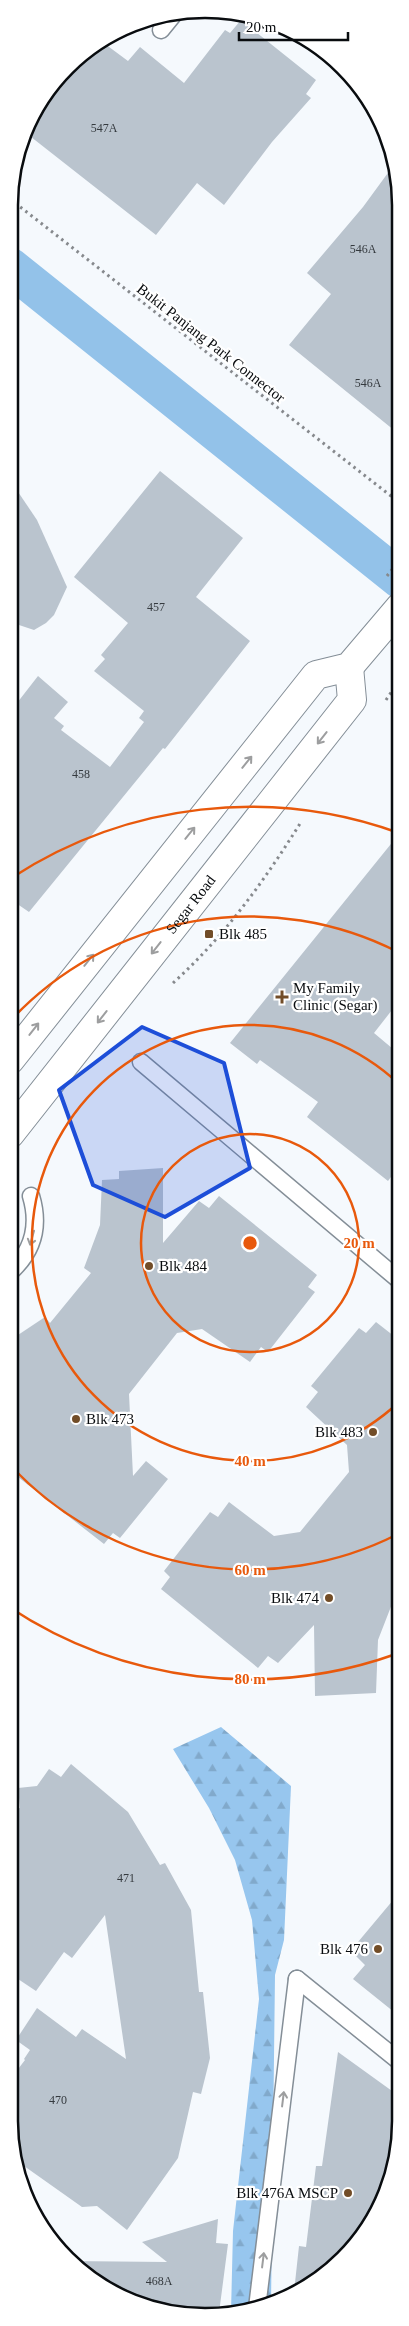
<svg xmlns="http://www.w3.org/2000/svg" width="409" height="2326" font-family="Georgia,serif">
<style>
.forest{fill:url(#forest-firs)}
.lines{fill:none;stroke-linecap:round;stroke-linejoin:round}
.canal{stroke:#93c2e9;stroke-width:39}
.building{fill:#bac4ce}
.service-casing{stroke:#848e97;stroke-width:19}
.tertiary-casing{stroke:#848e97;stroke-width:30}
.path{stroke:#86898d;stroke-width:3;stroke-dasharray:2.5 4;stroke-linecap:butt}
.service{stroke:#fff;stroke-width:16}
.tertiary{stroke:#fff;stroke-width:28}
.oneway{stroke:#9d9e9f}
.marked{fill:#1d4ed8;fill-opacity:0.2;stroke:#1d4ed8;stroke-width:4;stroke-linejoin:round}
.ring{fill:none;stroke:#e8590c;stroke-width:2.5}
.poi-dot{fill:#724d28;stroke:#fff;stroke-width:2}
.labels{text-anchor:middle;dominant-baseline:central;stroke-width:4.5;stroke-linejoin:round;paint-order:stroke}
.number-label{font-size:12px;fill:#353a3f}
.street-label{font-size:15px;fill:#090c0f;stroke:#fff}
.poi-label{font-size:15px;fill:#090c0f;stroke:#fff;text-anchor:start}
.rim{fill:none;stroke:#090c0f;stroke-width:2.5}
.centre{fill:#e8590c;stroke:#fff;stroke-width:2.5}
.ring-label{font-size:15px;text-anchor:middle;font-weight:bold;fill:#e8590c;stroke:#fff;stroke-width:4.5;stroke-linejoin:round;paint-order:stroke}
</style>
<defs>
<pattern id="forest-firs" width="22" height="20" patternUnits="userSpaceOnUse" patternTransform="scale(1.25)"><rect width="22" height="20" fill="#97c6ee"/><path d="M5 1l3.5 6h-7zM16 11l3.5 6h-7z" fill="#81a9cb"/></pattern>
</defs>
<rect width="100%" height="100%" fill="#f5f9fd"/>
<!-- forest -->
<path class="forest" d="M221 1727 291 1786 284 1940 275 1975 271 2305 267 2307 231 2312 233 2231 259 1999 252 1920 235 1860 209 1808 173 1749Z"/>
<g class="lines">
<!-- canal -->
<path class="canal" d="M10 267 400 579"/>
</g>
<!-- building -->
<g class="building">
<path d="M241 20 316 80 306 94 311 98 272 142 224 205 197 183 156 235 26 133 35 107 85 49 101 41 128 61 140 47 184 83 225 30 230 33Z"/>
<path d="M393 166 400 191V435L289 345 331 294 307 273 363 207Z"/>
<path d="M160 471 243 538 196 597 250 641 165 749 163 748 29 912 10 899V712L38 676 68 702 54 718 64 726 61 730 110 767 144 722 139 718 144 711 94 671 105 659 101 655 128 623 74 577Z"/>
<path d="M10 480 37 520 67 587 54 615 46 623 34 630 10 622Z"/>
<path d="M399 834V1001L374 1033 399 1054V1166L388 1181 307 1117 318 1102 260 1060 257 1064 230 1043Z"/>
<path d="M163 1168V1243L199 1201 209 1208 219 1196 317 1275 308 1287 315 1292 268 1352 261 1347 250 1362 202 1329 177 1333 129 1394 133 1476 146 1461 168 1479 120 1538 113 1533 104 1544 9 1470V1341L45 1317 50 1323 91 1273 84 1268 100 1225 102 1180 119 1179V1171Z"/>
<path d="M376 1322 399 1340V1586L378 1640 376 1693 315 1696 314 1625 278 1663 268 1656 258 1668 161 1589 170 1577 164 1571 210 1512 218 1517 229 1502 274 1536 300 1532 349 1472 347 1445 306 1407 318 1392 311 1386 359 1328 366 1333Z"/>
<path d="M71 1764 128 1812 160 1865 165 1863 191 1910 199 1992H203L210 2058 201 2094 193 2092 178 2158 127 2230 97 2206 82 2207 17 2161 9 2122V2081L25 2060 24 2059 30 2050 16 2040 37 2008 76 2037 82 2029 126 2059 105 1915 72 1958 64 1952 36 1991 9 1973V1810L20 1808 18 1788 37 1786 49 1769 61 1777Z"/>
<path d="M399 1893V2016L353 1979 365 1965 356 1956 358 1942Z"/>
<path d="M338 2052 399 2096V2147L374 2219 333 2269 294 2292 299 2246 306 2247 316 2166H322Z"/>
<path d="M218 2219 216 2243 228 2244 219 2313 192 2317 118 2297 68 2261 167 2262 142 2242Z"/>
</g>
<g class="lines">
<defs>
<g id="service">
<path d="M161 30 174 14"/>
<path d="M141 1062 399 1280"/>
<path d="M9 1273C33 1252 40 1226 31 1196"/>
<path d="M297 1979 399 2061"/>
<path d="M257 2308 297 1979"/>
</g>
<g id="tertiary">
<path d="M10 1060 316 675 349 667 400 607"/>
<path id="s1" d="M10 1134 352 700 349 667"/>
</g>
</defs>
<!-- service casing -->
<use href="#service" class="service-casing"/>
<!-- tertiary casing -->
<use href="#tertiary" class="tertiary-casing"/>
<!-- path -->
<g class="path">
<path d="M10 199 400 503"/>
<path d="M387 576 400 559"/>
<path d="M386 700 400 679"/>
<path d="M173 983C224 937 265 880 301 822"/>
<path d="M10 1175 17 1166"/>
</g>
<!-- service -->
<use href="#service" class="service"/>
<!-- tertiary -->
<use href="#tertiary" class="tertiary"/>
</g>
<!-- one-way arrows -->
<defs><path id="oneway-shaft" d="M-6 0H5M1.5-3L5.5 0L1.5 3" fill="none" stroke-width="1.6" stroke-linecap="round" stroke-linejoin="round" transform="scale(1.25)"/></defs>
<g class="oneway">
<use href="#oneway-shaft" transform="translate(322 738) rotate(128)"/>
<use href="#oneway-shaft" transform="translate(247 762) rotate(-51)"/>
<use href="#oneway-shaft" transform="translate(190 833) rotate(-51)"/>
<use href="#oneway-shaft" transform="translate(156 948) rotate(128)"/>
<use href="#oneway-shaft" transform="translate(89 960) rotate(-51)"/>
<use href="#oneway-shaft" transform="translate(102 1017) rotate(128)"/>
<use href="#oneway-shaft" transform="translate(34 1029) rotate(-52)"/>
<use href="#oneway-shaft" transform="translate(32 1238) rotate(106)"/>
<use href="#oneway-shaft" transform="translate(283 2099) rotate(-83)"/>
<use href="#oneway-shaft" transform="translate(263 2260) rotate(-83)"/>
</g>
<!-- marked area -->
<path class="marked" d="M142 1027 224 1063 250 1168 165 1217 93 1185 59 1090Z"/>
<!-- distance rings -->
<g class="ring">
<circle cx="250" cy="1243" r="109"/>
<path d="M399 1402A218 218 0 1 1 399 1084"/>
<path d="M398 1534A327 327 0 0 1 11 1466M11 1020A327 327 0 0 1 398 952"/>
<path d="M396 1654A436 436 0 0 1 9 1607M13 877A436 436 0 0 1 399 833"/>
</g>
<!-- markers -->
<g class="poi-dot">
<rect x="204" y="929" width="10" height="10" rx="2.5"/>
<path d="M279.5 989.5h5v5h5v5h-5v5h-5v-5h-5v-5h5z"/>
<circle cx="149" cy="1266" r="5"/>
<circle cx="76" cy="1419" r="5"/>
<circle cx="373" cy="1432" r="5"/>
<circle cx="329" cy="1598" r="5"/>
<circle cx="378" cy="1949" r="5"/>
<circle cx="348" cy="2193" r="5"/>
</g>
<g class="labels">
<!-- number labels -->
<g class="number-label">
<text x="104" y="128">547A</text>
<text x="363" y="249">546A</text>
<text x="368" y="383">546A</text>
<text x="156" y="607">457</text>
<text x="81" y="774">458</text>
<text x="126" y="1878">471</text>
<text x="58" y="2100">470</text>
<text x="159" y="2281">468A</text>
</g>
<!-- street labels -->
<g class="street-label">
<text transform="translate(211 343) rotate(38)">Bukit Panjang Park Connector</text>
<text stroke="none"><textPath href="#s1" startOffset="292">Segar Road</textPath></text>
</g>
<!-- poi labels -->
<g class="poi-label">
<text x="219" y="934">Blk 485</text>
<text x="293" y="988">My Family<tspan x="293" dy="17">Clinic (Segar)</tspan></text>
<text x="159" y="1266">Blk 484</text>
<text x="86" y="1419">Blk 473</text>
<text x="363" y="1432" text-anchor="end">Blk 483</text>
<text x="319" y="1598" text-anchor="end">Blk 474</text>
<text x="368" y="1949" text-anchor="end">Blk 476</text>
<text x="338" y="2193" text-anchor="end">Blk 476A MSCP</text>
</g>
</g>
<!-- crop -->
<path d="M0 0H409V2326H0ZM205 18H205A187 187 0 0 1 392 205V2121A187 187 0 0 1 205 2308H205A187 187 0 0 1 18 2121V205A187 187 0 0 1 205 18Z" fill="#fff" fill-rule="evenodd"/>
<path class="rim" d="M205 18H205A187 187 0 0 1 392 205V2121A187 187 0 0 1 205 2308H205A187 187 0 0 1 18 2121V205A187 187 0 0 1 205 18Z"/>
<circle cx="250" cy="1243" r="8" class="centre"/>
<g class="ring-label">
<text x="359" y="1248">20 m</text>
<text x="250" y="1466">40 m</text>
<text x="250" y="1575">60 m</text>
<text x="250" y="1684">80 m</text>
</g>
<!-- scale -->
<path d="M239 32v8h109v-8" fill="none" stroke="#090c0f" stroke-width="2.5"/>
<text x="246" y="32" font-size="15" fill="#090c0f" stroke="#ffffff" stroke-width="4" paint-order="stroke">20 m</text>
</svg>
